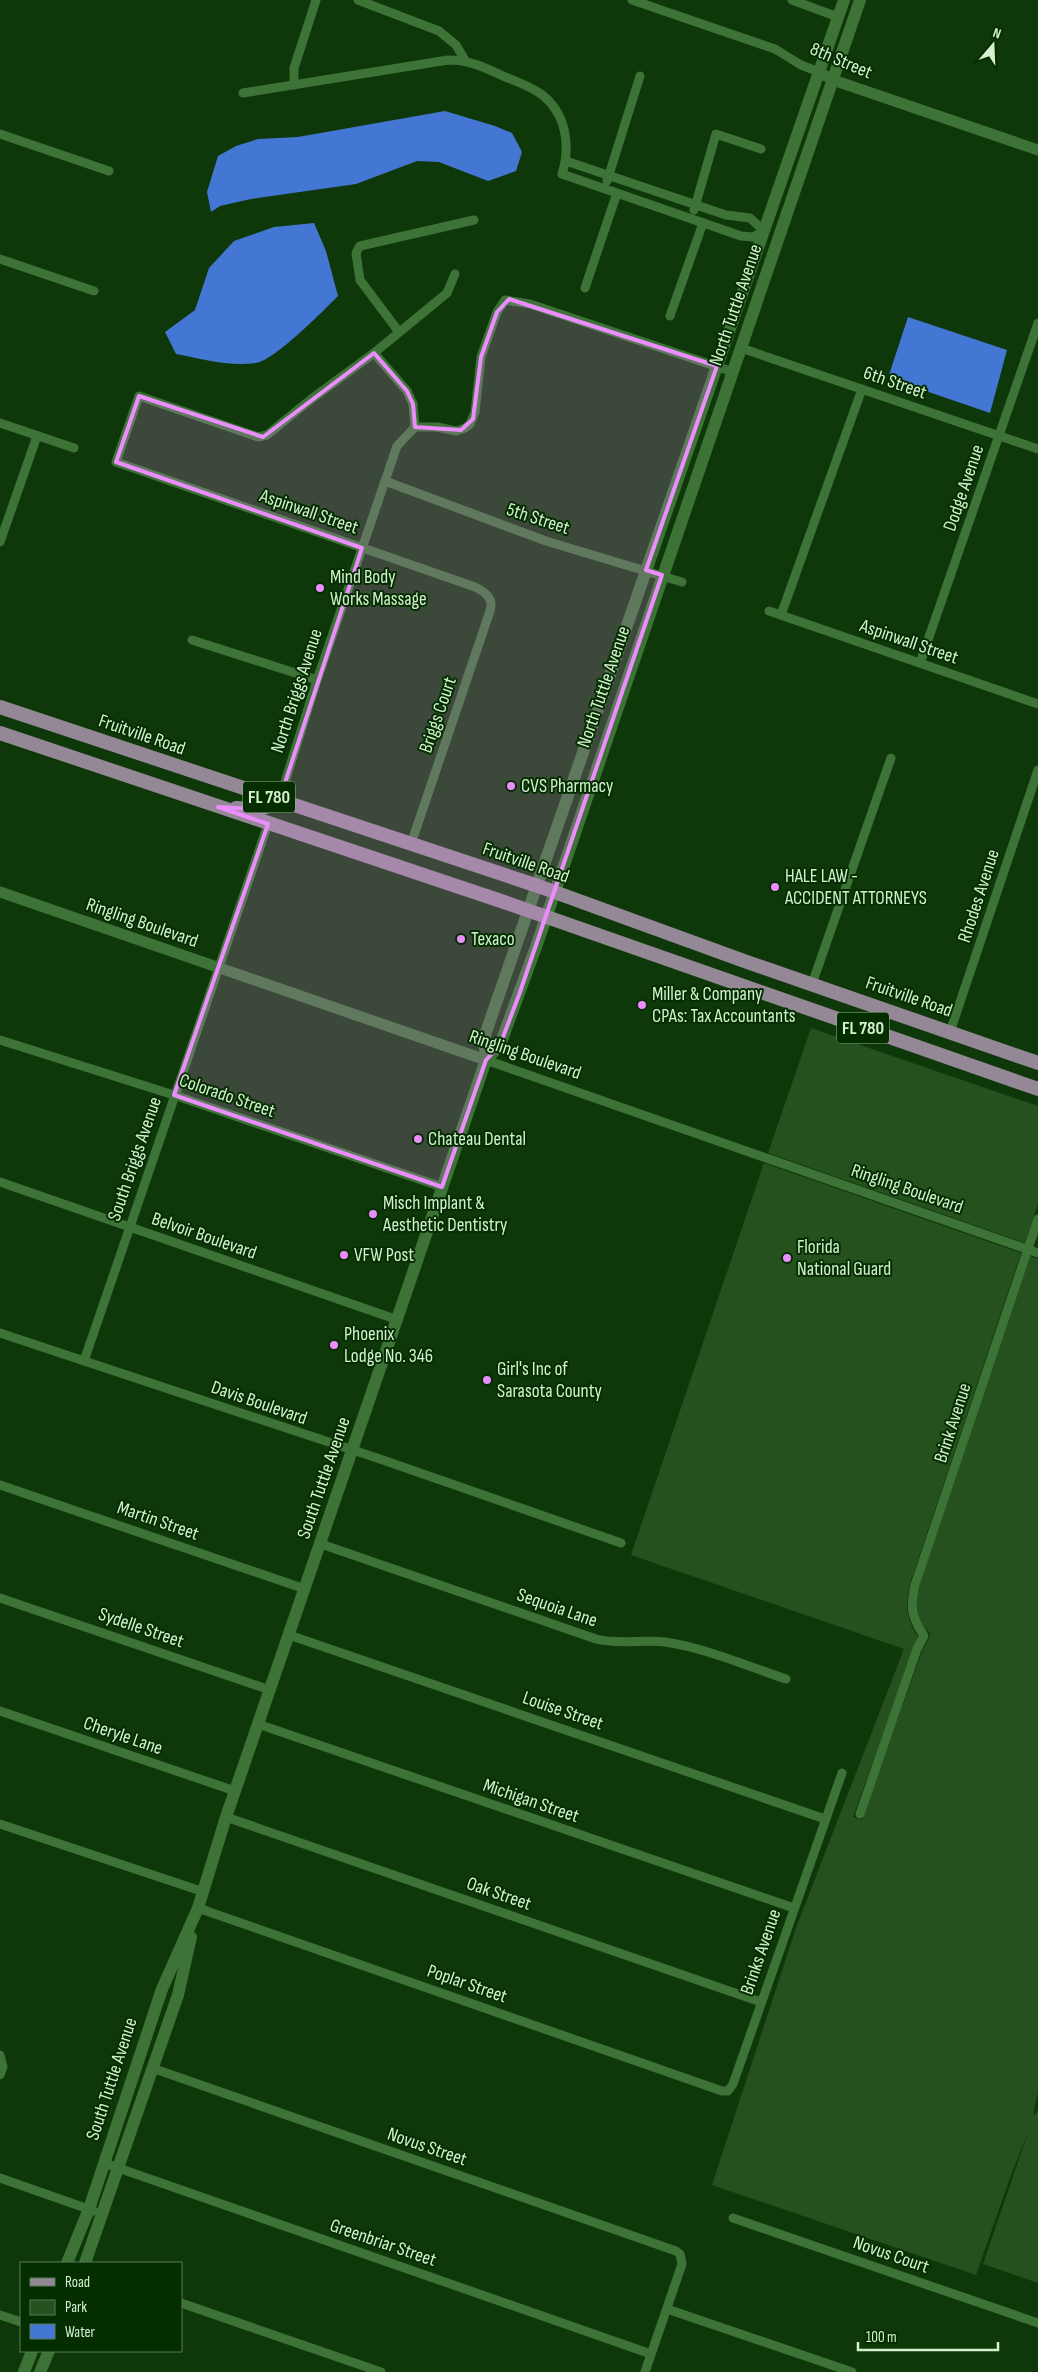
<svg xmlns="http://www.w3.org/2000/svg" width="1038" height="2372" font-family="'Sofia Sans Condensed',sans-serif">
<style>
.green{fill:#25511e}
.water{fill:#4477d4}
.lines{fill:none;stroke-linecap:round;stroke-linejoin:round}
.minor{stroke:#3e7337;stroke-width:9}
.tertiary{stroke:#3e7337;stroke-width:11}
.secondary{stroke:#3e7337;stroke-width:12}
.primary{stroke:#948896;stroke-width:14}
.marked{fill:#eb8dfc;fill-opacity:0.2;stroke:#eb8dfc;stroke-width:4;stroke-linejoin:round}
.poi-dot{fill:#eb8dfc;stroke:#042e00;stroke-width:2}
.labels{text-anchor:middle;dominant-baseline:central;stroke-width:4;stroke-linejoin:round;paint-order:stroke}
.shield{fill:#042e00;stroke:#96b691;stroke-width:1}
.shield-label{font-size:18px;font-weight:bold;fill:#d4f0cf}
.street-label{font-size:19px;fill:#d4f0cf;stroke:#042e00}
.poi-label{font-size:19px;fill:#d4f0cf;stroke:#042e00;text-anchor:start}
</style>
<rect width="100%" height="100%" fill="#0f380a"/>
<!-- green -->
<g class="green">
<path d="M811 1028 1038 1106V1204L1025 1243 768 1153Z"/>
<path d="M764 1163 1021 1253 910 1584C905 1605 906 1619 918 1637L853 1817 862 1820 922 1651C924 1647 931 1637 930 1634 929 1632 923 1626 921 1622 912 1607 919 1590 923 1575L1030 1256 1038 1259V2092L1034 2109V2116L1038 2110V2283L983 2264 1029 2130 1011 2175 976 2275 712 2185 796 1928 904 1649 631 1555Z"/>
</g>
<!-- water -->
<g class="water">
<path d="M445 111 495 126 512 133 522 152 516 171 488 181 439 162 417 161 356 184 251 199 220 206 211 212 207 192 218 156 236 146 258 139 298 137Z"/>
<path d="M314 223 326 251 338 296C323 311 275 360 256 363 229 367 203 359 176 354L165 332 195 310 209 268 234 241 274 227Z"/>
<path d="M908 317 1007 350 990 413 888 378Z"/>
</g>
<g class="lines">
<!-- minor -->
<g class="minor">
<path d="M358 0 439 31 456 45 465 60"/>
<path d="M632 0 775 49 801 65 819 72"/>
<path d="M792 0 838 17"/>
<path d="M294 85V68L316 0"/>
<path d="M243 93 448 60C469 60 484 67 503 76 515 81 530 86 541 94 566 113 571 145 562 174L741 236 753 237 764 231 750 218 726 215 566 161"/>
<path d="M0 134 109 171"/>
<path d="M607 181 640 76"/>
<path d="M694 210 716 134 761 149"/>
<path d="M0 259 94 291"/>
<path d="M585 288 617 193"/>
<path d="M670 316 703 223"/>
<path d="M399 332 360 280 356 253 360 246 474 220"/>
<path d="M741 348 1038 449"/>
<path d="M0 423 74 448"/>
<path d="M415 427H437L456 431 465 428 470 424 475 412 481 357 497 312 505 300 530 304 733 372"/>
<path d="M385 481 546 541 682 582"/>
<path d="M0 542 37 436"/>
<path d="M769 611 1038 704"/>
<path d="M781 615 862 389"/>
<path d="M192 640 317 680"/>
<path d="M920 663 1038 323"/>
<path d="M279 801 317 680 397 446 415 427 413 404 407 391 374 353"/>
<path d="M411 844 490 611C494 598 485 592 475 587L116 462 139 396 258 437 267 435 310 400 374 353 447 293 455 274"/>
<path d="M812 984 891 758"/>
<path d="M950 1032 1038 770"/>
<path d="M0 1040 174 1095 442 1187"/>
<path d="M486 1060 1038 1253"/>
<path d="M0 1182 398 1320"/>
<path d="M0 1333 380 1459 621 1543"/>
<path d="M84 1361 268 824"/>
<path d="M0 1485 305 1589"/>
<path d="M321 1544 596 1639C619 1645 642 1639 665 1642 706 1648 747 1666 786 1679"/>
<path d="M0 1598 270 1690"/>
<path d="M289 1635 825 1819"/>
<path d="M0 1711 235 1791"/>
<path d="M258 1724 794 1908"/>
<path d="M860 1814 917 1649 924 1636C911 1616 910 1608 915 1585L1038 1219"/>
<path d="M226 1817 761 2002"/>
<path d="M0 1824 204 1892"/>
<path d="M198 1908 722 2091H728L733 2084 842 1773"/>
<path d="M0 2055 3 2067 0 2075"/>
<path d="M152 2068 676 2251 680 2254 682 2264 645 2372"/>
<path d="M104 2163 651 2354"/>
<path d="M0 2178 94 2211"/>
<path d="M733 2218 1038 2323"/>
<path d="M181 2303 381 2372"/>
<path d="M667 2309 852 2372"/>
<path d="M0 2315 21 2322"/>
</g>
<!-- tertiary -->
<g class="tertiary">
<path d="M819 72 833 80 1038 150"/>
<path d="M0 892 486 1060"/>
</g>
<!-- secondary -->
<g class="secondary">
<path d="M486 1060 484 1038 844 0"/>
<path d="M67 2263 89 2209 162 1989 198 1908 226 1817 486 1060 500 1045 536 947 860 0"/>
<path d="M85 2263 178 1995 191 1937"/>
<path d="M24 2372 32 2351"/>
<path d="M40 2372 49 2351"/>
</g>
<!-- primary -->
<g class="primary">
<path d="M0 707 538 886 747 962 1038 1063"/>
<path d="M0 733 504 902 1038 1089"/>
<path d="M236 808C252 809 265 810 279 801"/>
</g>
</g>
<!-- marked area -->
<path class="marked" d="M509 299 717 366 646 570 662 575 519 995 500 1045 486 1060 442 1187 174 1095 268 824 218 807 254 809 279 801 362 548 116 462 139 396 263 437 374 353 407 391 413 404 415 427 461 430 473 419 481 357 497 312Z"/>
<!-- markers -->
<g class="poi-dot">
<circle cx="320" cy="588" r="5"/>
<circle cx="511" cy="786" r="5"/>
<circle cx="775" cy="887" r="5"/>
<circle cx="461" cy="939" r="5"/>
<circle cx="642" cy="1005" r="5"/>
<circle cx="418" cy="1139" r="5"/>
<circle cx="373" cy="1214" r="5"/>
<circle cx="344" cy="1255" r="5"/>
<circle cx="787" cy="1258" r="5"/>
<circle cx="334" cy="1345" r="5"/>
<circle cx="487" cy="1380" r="5"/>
</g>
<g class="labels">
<!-- shield labels -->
<g class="shield">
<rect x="243" y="781.5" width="52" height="31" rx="4"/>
<rect x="837" y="1012.5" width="52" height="31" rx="4"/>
</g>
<g class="shield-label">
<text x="269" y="797">FL 780</text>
<text x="863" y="1028">FL 780</text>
</g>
<!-- street labels -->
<g class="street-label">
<text transform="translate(841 61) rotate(23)">8th Street</text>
<text transform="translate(736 305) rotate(-71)">North Tuttle Avenue</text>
<text transform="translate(895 383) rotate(19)">6th Street</text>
<text transform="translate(964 488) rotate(-71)">Dodge Avenue</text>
<text transform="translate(309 512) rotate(19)">Aspinwall Street</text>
<text transform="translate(538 519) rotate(18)">5th Street</text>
<text transform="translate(909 642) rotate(19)">Aspinwall Street</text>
<text transform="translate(604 687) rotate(-71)">North Tuttle Avenue</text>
<text transform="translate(297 691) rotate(-72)">North Briggs Avenue</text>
<text transform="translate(438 715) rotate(-71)">Briggs Court</text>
<text transform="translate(142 735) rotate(19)">Fruitville Road</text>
<text transform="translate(526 863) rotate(19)">Fruitville Road</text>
<text transform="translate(979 896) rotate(-72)">Rhodes Avenue</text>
<text transform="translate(142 923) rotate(19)">Ringling Boulevard</text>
<text transform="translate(909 997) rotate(19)">Fruitville Road</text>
<text transform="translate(525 1055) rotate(19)">Ringling Boulevard</text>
<text transform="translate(227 1096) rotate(19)">Colorado Street</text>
<text transform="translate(135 1159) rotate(-71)">South Briggs Avenue</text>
<text transform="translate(907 1189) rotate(19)">Ringling Boulevard</text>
<text transform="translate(204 1236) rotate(19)">Belvoir Boulevard</text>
<text transform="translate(259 1403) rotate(19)">Davis Boulevard</text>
<text transform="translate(953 1423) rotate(-72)">Brink Avenue</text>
<text transform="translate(324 1478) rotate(-71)">South Tuttle Avenue</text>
<text transform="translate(158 1521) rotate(19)">Martin Street</text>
<text transform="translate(557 1608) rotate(19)">Sequoia Lane</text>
<text transform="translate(141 1628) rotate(19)">Sydelle Street</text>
<text transform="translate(563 1711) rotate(19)">Louise Street</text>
<text transform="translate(123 1736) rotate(19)">Cheryle Lane</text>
<text transform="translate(531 1801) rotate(19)">Michigan Street</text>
<text transform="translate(499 1894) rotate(19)">Oak Street</text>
<text transform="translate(761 1952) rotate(-71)">Brinks Avenue</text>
<text transform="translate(467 1984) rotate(19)">Poplar Street</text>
<text transform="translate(112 2079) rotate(-72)">South Tuttle Avenue</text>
<text transform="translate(427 2147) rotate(19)">Novus Street</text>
<text transform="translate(383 2243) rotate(19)">Greenbriar Street</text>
<text transform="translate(891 2255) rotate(19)">Novus Court</text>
</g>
<!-- poi labels -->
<g class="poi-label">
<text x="330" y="577">Mind Body<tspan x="330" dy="22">Works Massage</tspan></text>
<text x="521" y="786">CVS Pharmacy</text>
<text x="785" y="876">HALE LAW -<tspan x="785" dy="22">ACCIDENT ATTORNEYS</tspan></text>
<text x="471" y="939">Texaco</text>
<text x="652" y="994">Miller &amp; Company<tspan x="652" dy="22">CPAs: Tax Accountants</tspan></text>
<text x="428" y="1139">Chateau Dental</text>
<text x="383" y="1203">Misch Implant &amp;<tspan x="383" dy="22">Aesthetic Dentistry</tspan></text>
<text x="797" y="1247">Florida<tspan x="797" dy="22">National Guard</tspan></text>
<text x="354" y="1255">VFW Post</text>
<text x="344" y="1334">Phoenix<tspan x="344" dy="22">Lodge No. 346</tspan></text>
<text x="497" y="1369">Girl's Inc of<tspan x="497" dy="22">Sarasota County</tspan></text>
</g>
</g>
<!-- legend -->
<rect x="20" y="2262" width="162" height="90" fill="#042e00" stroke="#577c53"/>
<rect x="30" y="2278" width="25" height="8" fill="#948896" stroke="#577c53"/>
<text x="65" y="2287" font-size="15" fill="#d4f0cf">Road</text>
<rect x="30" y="2300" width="25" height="15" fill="#25511e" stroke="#577c53"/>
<text x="65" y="2312" font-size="15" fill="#d4f0cf">Park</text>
<rect x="30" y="2324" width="25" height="15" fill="#4477d4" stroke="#577c53"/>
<text x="65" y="2337" font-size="15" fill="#d4f0cf">Water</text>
<!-- north arrow -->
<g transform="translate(993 45) rotate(19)" stroke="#042e00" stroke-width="4" paint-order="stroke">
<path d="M0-4L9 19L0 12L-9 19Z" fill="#d4f0cf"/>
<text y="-8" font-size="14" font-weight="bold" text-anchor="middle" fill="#d4f0cf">N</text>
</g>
<!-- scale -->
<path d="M858 2342v8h140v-8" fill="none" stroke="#d4f0cf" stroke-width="2.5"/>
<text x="866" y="2342" font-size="15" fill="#d4f0cf" stroke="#042e00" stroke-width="4" paint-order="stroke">100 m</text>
</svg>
